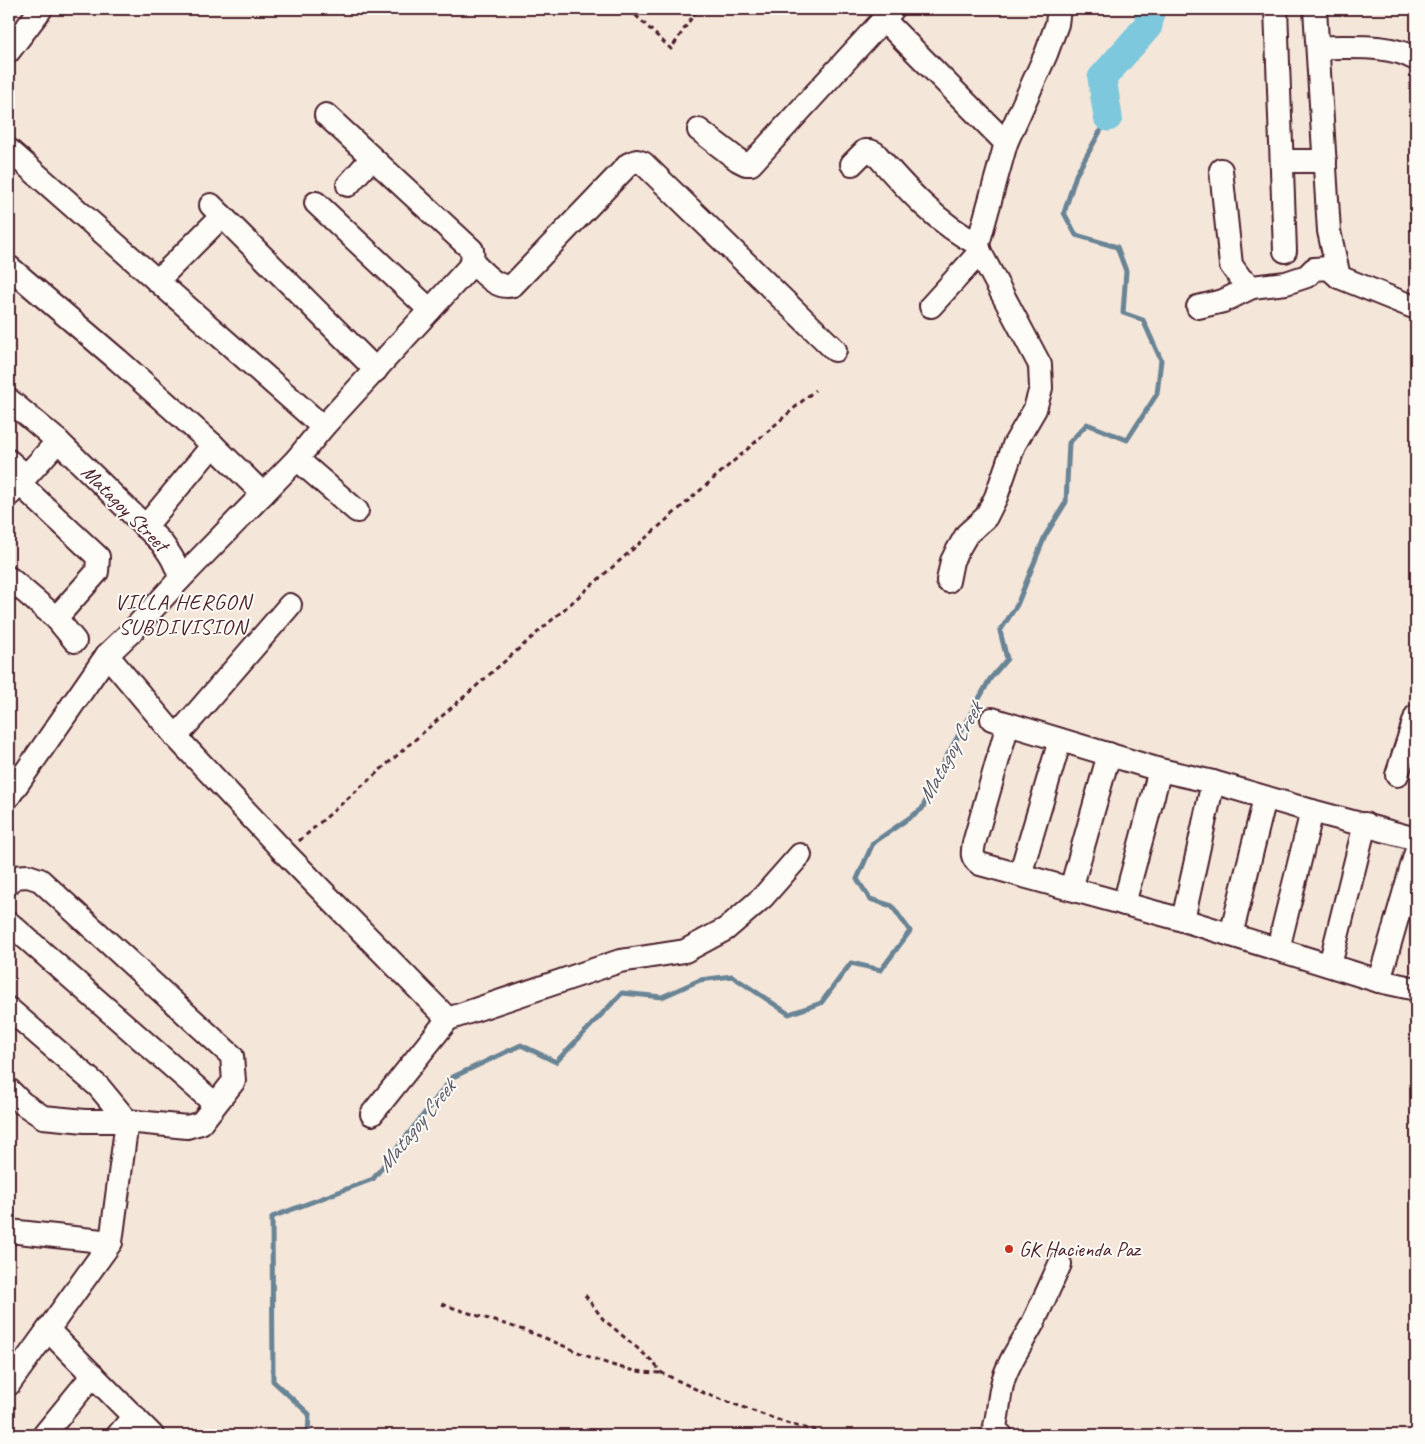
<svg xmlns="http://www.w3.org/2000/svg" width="1425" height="1444" font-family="Caveat,sans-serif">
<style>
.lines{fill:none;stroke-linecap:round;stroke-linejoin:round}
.stream{stroke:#698495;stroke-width:5}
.river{stroke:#7dc8dc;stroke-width:29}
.minor-casing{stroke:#4a1f2b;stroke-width:26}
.path{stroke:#4a1f2b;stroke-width:3;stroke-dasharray:5 4;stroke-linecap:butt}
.minor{stroke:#fdfcf7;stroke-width:22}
.poi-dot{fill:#c8321e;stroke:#fdfcf7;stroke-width:2}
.labels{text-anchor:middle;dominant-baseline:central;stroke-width:4;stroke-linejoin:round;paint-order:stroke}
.street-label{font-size:21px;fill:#4a1f2b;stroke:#fdfcf7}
.poi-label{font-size:21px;fill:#4a1f2b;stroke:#fdfcf7;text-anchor:start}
.neighbourhood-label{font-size:22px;letter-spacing:1px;fill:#4a1f2b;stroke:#fdfcf7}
.water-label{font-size:22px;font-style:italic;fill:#5c5a69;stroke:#fdfcf7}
</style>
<rect width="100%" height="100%" fill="#f5e6da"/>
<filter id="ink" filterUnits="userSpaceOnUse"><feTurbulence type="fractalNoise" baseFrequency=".02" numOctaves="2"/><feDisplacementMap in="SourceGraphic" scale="10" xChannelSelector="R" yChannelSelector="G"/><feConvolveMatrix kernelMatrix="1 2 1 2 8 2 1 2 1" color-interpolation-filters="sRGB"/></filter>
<g filter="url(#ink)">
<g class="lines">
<!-- stream -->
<path class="stream" d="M308 1435 309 1414 273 1381 272 1217 373 1179 453 1077 521 1045 556 1062 622 993 662 997 700 980 732 976 789 1014 821 1003 851 963 881 970 910 931 892 906 870 899 857 879 873 843 922 809 943 763 990 679 1007 659 1000 631 1017 605 1045 536 1066 502 1069 443 1087 424 1127 440 1157 394 1161 360 1143 320 1123 313 1126 271 1117 247 1076 235 1064 213 1076 175 1108 117"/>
<!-- river -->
<path class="river" d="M1108 117 1102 78 1148 26 1150 12 1148 9"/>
<defs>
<g id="minor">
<path d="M1276 9 1285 251"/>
<path d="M1315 9 1329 231 1339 277 1416 308"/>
<path d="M883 19 1006 143"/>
<path d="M1318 47C1351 48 1387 43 1416 59"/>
<path d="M9 51 41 9"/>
<path d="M326 115 472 250 473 263"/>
<path d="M699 130 738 160 746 164H751L893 9"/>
<path d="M9 150 323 427 473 263C485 274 497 290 513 285L629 164 637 161 643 163 835 350"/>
<path d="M1282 161H1325"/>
<path d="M852 164 865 151H870L875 153C905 187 937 224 978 244"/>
<path d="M1221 170 1231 265 1241 279 1252 287 1286 283 1307 276 1314 269 1329 268 1339 277"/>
<path d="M348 185 371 159"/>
<path d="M316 203 430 310"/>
<path d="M211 205 376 370"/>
<path d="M9 267 118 360 213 445 145 527"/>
<path d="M157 281 222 216"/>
<path d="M931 306 980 252"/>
<path d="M1198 307 1223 301 1252 287"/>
<path d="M9 400 58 441 161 542C170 554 177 564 180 579L134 629 107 655 9 796"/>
<path d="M213 445 263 494"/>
<path d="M297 459 357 511"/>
<path d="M9 461 26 476"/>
<path d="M19 483 98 557 97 572 56 618"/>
<path d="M10 494 58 441"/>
<path d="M9 578 56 618 75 641"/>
<path d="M180 579 297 459 323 427"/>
<path d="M948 581 952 561 956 553 967 534 986 517 996 497 1014 445 1035 409 1041 388 1040 365 980 252 978 244 1006 143 1046 54 1057 24 1059 9"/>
<path d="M107 655 176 737 285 853 448 1019"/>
<path d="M992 719 1160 770 1213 782 1312 811 1416 839"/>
<path d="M1008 724 974 843C972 853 971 858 980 864L1183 920 1379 981 1416 989"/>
<path d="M176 737 290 605"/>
<path d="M1397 775 1416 716"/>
<path d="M1020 875 1060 740"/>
<path d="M9 883 13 877 28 876 40 880 232 1056 234 1081 201 1123 187 1127 127 1121H85L43 1117 22 1103 9 1090"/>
<path d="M1071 889 1109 754"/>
<path d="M1124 904 1160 770"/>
<path d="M1183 920 1213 782"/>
<path d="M9 923 215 1104"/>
<path d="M1231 935 1265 798"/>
<path d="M1278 949 1312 811"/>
<path d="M1330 965 1365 824"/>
<path d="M1379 981 1416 852"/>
<path d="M9 1009 99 1087 127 1121 111 1242 9 1384"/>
<path d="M372 1114 448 1019 620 961 685 951 726 929 763 897 800 855"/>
<path d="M9 1231 111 1242"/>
<path d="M48 1330 152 1435"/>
<path d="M44 1435 93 1375"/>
<path d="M118 1435 134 1416"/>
<path d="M1001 1435 993 1433C999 1417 998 1398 1003 1381 1009 1360 1023 1342 1033 1323 1042 1304 1051 1284 1060 1264"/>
</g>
</defs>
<!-- minor casing -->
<use href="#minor" class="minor-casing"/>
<!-- path -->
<g class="path">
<path d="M629 9 671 49 694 14 700 9"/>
<path d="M299 841 815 390"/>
<path d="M585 1295 603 1319 650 1359 662 1373 706 1394 792 1425 836 1435"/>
<path d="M442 1304C476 1316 512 1325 545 1338 585 1354 617 1373 662 1373"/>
</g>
<!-- minor -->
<use href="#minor" class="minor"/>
</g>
</g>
<!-- markers -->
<circle class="poi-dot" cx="1009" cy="1249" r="5"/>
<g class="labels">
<!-- street labels -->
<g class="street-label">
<text transform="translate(125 508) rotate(45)">Matagoy Street</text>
</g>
<!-- poi labels -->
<g class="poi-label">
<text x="1019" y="1249">GK Hacienda Paz</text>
</g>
<!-- neighbourhood labels -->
<g class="neighbourhood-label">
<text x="183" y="602">VILLA HERGON<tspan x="183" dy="25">SUBDIVISION</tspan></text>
</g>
<!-- water labels -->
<g class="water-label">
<text transform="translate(950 753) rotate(-61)">Matagoy Creek</text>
<text transform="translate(416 1126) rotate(-51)">Matagoy Creek</text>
</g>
</g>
<!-- margin -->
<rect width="1425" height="1444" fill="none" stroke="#fdfcf7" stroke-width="30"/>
<rect x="15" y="15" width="1395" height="1414" fill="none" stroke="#4a1f2b" stroke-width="2" filter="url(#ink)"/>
</svg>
